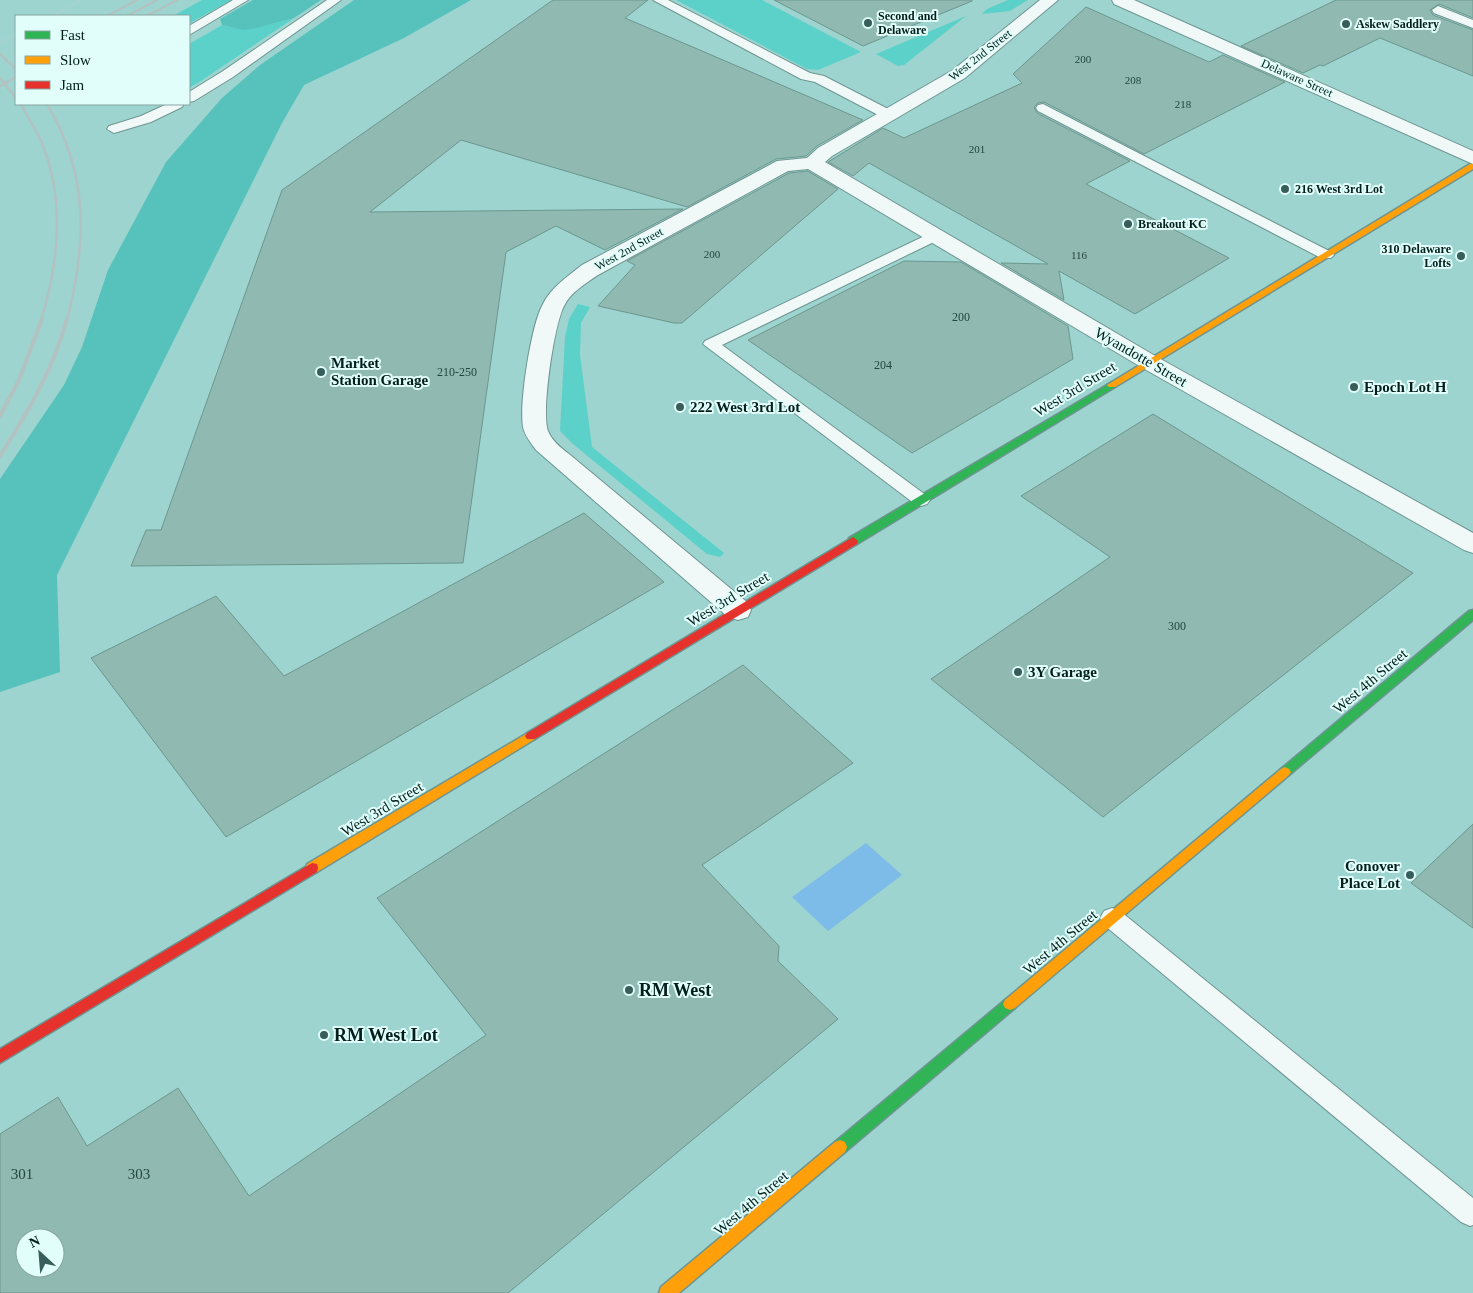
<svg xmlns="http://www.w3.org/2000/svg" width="1473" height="1293" font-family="Georgia,serif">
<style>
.green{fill:#5bd1c9}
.forest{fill:#57c2bb}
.water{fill:#7dbce8}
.building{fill:#8fb9b1;stroke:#6c978f;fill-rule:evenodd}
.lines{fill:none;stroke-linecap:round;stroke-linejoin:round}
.lane-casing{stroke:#6d9591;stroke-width:2}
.street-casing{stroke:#6d9591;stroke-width:2}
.fast-casing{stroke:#6d9591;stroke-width:3}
.slow-casing{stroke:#6d9591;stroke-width:3}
.jam-casing{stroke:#6d9591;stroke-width:3}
.path{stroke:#c2d4d2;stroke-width:2.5;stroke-dasharray:0.5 2.5;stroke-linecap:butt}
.lane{fill:#f0f9f8;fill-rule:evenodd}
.street{fill:#f0f9f8;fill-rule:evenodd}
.fast{fill:#30b455;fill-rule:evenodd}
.slow{fill:#ff9f0a;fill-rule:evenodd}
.jam{fill:#e5322d;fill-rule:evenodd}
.rail-far1{stroke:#b2c2c1;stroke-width:2.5}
.rail{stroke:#b2c2c1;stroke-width:4}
.poi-dot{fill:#375e5b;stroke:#e2fefb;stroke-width:2}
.labels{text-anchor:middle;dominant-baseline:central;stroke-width:4;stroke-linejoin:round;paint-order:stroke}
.far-number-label{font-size:11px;fill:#244541}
.far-poi-label{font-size:12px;font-weight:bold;fill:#001e1c;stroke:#e2fefb;text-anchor:start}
.far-street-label{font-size:12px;fill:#001e1c;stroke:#e2fefb}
.number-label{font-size:12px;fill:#244541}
.street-label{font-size:15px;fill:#001e1c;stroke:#e2fefb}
.poi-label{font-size:15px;font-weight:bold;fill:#001e1c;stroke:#e2fefb;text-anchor:start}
.near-number-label{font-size:15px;fill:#244541}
.near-poi-label{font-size:18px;font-weight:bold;fill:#001e1c;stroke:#e2fefb;text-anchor:start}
</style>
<rect width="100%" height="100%" fill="#9dd4cf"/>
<!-- green -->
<g class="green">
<path d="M202 0H231L190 23 189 22V16H173Z"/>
<path d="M676 0H762L861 52 818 70 807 69Z"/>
<path d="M1008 0H1028L1010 11 982 14 987 9Z"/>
<path d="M966 16 904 65 898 66 876 54Z"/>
<path d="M294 18 201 81 189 88V44L222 25C246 33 270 24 294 18Z"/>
<path d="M578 304 590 307 581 323 580 355 592 447 724 553 720 557 707 554 573 444 560 431 565 337 569 319Z"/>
</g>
<!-- forest -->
<g class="forest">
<path d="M253 0H321L294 18 256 28 243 30 222 25 220 19Z"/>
<path d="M354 0H471L404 38 304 85 282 123 57 575 60 672 0 692V479L64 385 82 347 108 270 166 162 222 98 260 65Z"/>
</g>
<!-- water -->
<path class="water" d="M866 843 902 875 828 931 792 897Z"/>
<!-- building -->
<g class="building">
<path d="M553 0H648L625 18 863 120 817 146 806 156 776 159 687 207 461 140 370 212 683 209 605 250 556 226 506 252 463 563 131 566 146 530H161L282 190Z"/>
<path d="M774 0H972V1L863 46Z"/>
<path d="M1336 0H1473V18L1439 4 1430 10 1433 15 1473 30V76L1380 38 1323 66 1320 65 1303 73 1241 46Z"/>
<path d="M1086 7 1209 62 1223 55 1285 82 1144 154 1044 102 1038 103 1034 107 1037 113 1130 161 1086 184 1229 258 1135 314 1059 271 1064 300 1001 263 1048 264 869 163 853 176 828 162 883 128 904 138 1022 83 1013 74Z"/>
<path d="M808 171 838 189 682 323H674L598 306 635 265 627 261 789 173Z"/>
<path d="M904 261 961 262 1068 326 1073 359 912 453 748 340Z"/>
<path d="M1153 414 1413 573 1103 817 931 679 1110 557 1021 496Z"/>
<path d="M584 513 664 582 226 837 91 658 216 596 284 676Z"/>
<path d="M743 665 853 763 702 865 779 946 778 961 838 1019 508 1293H0V1134L58 1097 87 1146 178 1088 249 1196 486 1035 377 898ZM25 1238H55V1268H25Z"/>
<path d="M1473 824V928L1411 883Z"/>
</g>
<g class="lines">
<defs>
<g id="lane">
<path d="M233 0H248L189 35V26Z"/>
<path d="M327 0H341L233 77 194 101 189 102V92L223 71Z"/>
<path d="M653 0H668L810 73 824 76 894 112 896 115 894 118H884L815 82 801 79Z"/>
<path d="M1438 6 1473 20V28L1434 13 1432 10Z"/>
<path d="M167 104H184L182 107 151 122 114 133 107 129 109 126 141 116Z"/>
<path d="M1043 104 1331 252 1334 255 1331 258H1321L1038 111 1036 108 1038 105Z"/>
<path d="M935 231 940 233 943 236 940 239 722 345 927 496 930 500 927 504 921 506 915 504 703 344 705 341Z"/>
<path d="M1112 908 1120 911 1473 1198V1225L1470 1226 1461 1222 1104 925 1100 918 1104 911Z"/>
</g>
<g id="street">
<path d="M1040 0H1058L965 78 832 156 825 162 1157 357 1473 533V553L1464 550 1141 367 808 169 788 171 598 275C586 283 570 293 564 306 554 325 541 412 548 431 552 441 561 448 569 454L748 603 751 610 748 617 738 620 728 617 536 450C531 443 525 436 523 427 519 403 531 327 542 306 550 288 567 277 582 265L777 161 807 158 818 148 953 70Z"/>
<path d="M1112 0H1134L1473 151V164L1114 4Z"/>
</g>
<g id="fast">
<path d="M1112 382 1117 385 1115 387 857 544H849L848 541 849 538Z"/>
<path d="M1473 610V620L1289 775H1281L1279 772 1281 769 1469 611Z"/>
<path d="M1010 998 1015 1000 1017 1004 1015 1008 845 1152 840 1154 835 1152 833 1147 835 1142 1005 1000Z"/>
</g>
<g id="slow">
<path d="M1470 164H1473V169L1115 387H1109L1107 385Z"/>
<path d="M531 731 535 733 537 736 535 739 317 872 312 873 307 872 306 868 307 864Z"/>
<path d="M1285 767 1289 769 1291 772 1289 775 1015 1008 1010 1010 1005 1008 1003 1004 1005 1000 1281 769Z"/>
<path d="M840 1140 845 1142 847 1147 845 1152 679 1293H659L661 1287 835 1142Z"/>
</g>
<g id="jam">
<path d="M853 537 858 541 857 544 535 739H527L525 736 527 733Z"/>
<path d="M312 863 317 864 318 868 317 872 0 1063V1049Z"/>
</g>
</defs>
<!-- lane casing -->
<use href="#lane" class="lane-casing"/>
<!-- street casing -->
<use href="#street" class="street-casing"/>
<!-- fast casing -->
<use href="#fast" class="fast-casing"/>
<!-- slow casing -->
<use href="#slow" class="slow-casing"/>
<!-- jam casing -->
<use href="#jam" class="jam-casing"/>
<!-- path -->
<g class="path">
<path d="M52 16 82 0"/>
<path d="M0 42 16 34"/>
</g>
<!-- lane -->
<use href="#lane" class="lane"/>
<!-- street -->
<use href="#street" class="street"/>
<!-- fast -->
<use href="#fast" class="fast"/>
<!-- slow -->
<use href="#slow" class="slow"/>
<!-- jam -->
<use href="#jam" class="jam"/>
<!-- rail-far1 -->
<g class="rail-far1">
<path d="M107 16 137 0"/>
<path d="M127 16 157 0"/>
<path d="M147 16 177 0"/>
<path d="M0 54 16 69"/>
<path d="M0 78 16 98"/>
<path d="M0 86 16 77"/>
<path d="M21 104C27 116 35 128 41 141 65 197 59 263 41 320"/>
<path d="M47 104C89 174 87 243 67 320"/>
</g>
<!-- rail -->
<g class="rail">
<path d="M0 416 19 380 42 319"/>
<path d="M0 456C28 412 53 370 67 319"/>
</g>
</g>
<!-- markers -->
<g class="poi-dot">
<circle cx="868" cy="23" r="5"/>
<circle cx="1346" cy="24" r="5"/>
<circle cx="1285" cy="189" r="5"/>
<circle cx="1128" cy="224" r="5"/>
<circle cx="1461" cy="256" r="5"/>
<circle cx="321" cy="372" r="5"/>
<circle cx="1354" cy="387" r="5"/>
<circle cx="680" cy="407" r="5"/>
<circle cx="1018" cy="672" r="5"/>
<circle cx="1410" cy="875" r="5"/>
<circle cx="629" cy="990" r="5"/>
<circle cx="324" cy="1035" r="5"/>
</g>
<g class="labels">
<!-- far-number labels -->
<g class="far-number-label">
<text x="1083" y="59">200</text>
<text x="1133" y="80">208</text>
<text x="1183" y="104">218</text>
<text x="977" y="149">201</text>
<text x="712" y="254">200</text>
<text x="1079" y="255">116</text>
</g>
<!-- far-poi labels -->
<g class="far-poi-label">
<text x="878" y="16">Second and<tspan x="878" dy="14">Delaware</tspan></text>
<text x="1356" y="24">Askew Saddlery</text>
<text x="1295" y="189">216 West 3rd Lot</text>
<text x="1138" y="224">Breakout KC</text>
<text x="1451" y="249" text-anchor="end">310 Delaware<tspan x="1451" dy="14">Lofts</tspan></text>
</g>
<!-- far-street labels -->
<g class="far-street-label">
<text transform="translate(980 55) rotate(-38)">West 2nd Street</text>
<text transform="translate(1297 78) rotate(24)">Delaware Street</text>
<text transform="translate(629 249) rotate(-29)">West 2nd Street</text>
</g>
<!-- number labels -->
<g class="number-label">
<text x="961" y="317">200</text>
<text x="883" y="365">204</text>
<text x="457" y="372">210-250</text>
<text x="1177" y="626">300</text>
</g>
<!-- street labels -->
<g class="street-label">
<text transform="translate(1141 357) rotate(30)">Wyandotte Street</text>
<text transform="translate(1075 389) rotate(-31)">West 3rd Street</text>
<text transform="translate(728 599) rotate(-31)">West 3rd Street</text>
<text transform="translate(1370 681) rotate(-40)">West 4th Street</text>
<text transform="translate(382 809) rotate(-31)">West 3rd Street</text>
<text transform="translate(1060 942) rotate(-40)">West 4th Street</text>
<text transform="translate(751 1203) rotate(-40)">West 4th Street</text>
</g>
<!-- poi labels -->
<g class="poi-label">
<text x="331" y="363">Market<tspan x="331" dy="17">Station Garage</tspan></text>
<text x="1364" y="387">Epoch Lot H</text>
<text x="690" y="407">222 West 3rd Lot</text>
<text x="1028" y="672">3Y Garage</text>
<text x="1400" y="866" text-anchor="end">Conover<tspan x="1400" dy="17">Place Lot</tspan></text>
</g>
<!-- near-number labels -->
<g class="near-number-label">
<text x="22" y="1174">301</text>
<text x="139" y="1174">303</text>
</g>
<!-- near-poi labels -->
<g class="near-poi-label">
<text x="639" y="990">RM West</text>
<text x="334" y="1035">RM West Lot</text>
</g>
</g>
<!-- legend -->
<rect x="15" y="15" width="175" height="90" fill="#e2fefb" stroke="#88a4a2"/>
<rect x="25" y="31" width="25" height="8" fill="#30b455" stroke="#88a4a2"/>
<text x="60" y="40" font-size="15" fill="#001e1c">Fast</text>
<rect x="25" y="56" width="25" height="8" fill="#ff9f0a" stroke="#88a4a2"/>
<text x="60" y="65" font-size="15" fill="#001e1c">Slow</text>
<rect x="25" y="81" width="25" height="8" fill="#e5322d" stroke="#88a4a2"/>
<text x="60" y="90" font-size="15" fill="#001e1c">Jam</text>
<!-- north arrow -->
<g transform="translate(40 1253) rotate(334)"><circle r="24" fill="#e2fefb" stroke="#88a4a2"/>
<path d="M0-4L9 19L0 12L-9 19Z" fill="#375e5b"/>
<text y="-8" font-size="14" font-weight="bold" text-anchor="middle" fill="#001e1c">N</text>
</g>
</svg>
